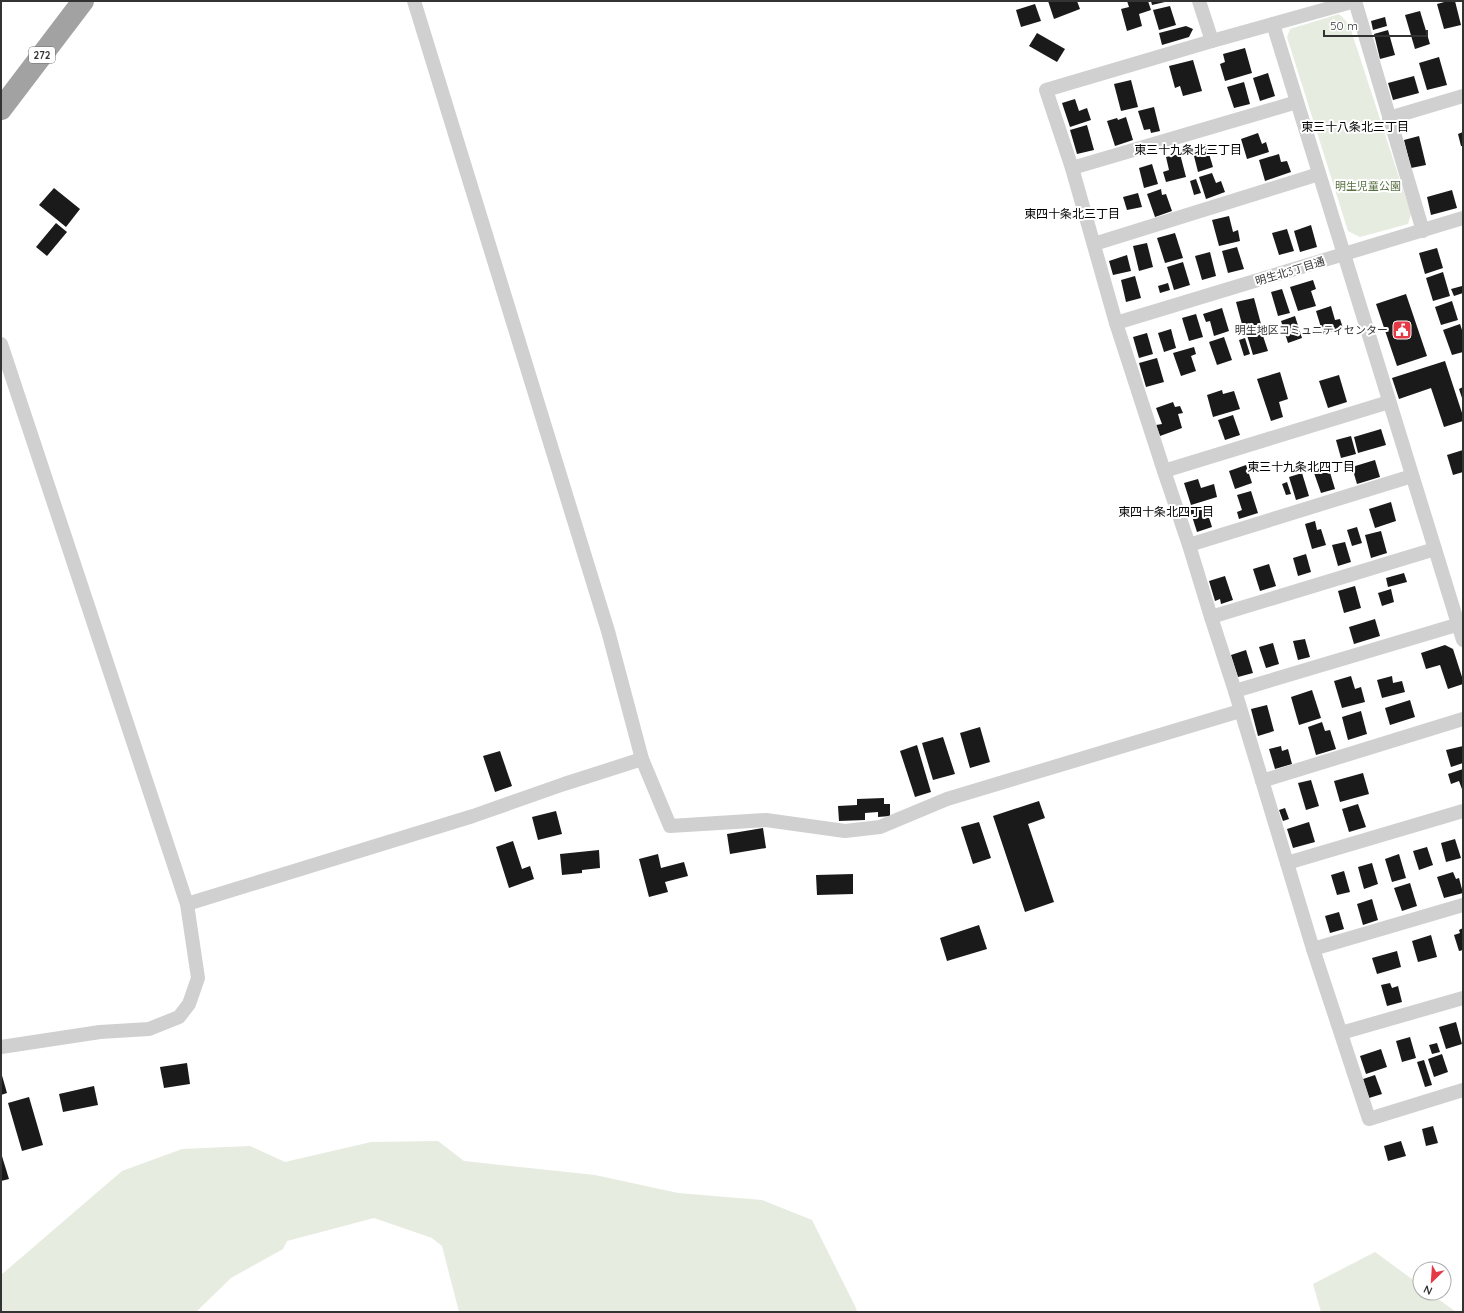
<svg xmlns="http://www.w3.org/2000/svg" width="1464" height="1313" font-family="Quicksand,'Noto Sans JP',sans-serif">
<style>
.green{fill:#e6ecdf}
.building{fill:#1a1a1a}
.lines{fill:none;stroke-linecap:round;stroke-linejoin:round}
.minor{stroke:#d0d0d0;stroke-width:14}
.trunk{stroke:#a2a2a2;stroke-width:22}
.labels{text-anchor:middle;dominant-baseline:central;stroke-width:4;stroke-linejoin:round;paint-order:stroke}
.shield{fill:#fff;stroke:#707070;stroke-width:1}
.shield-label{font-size:10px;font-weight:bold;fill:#333}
.park-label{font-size:11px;fill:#56703f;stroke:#fff}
.street-label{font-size:11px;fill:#333;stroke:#fff}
.poi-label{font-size:11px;fill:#333;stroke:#fff;text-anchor:end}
.neighbourhood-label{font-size:12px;fill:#000;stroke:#fff}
</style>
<rect width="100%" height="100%" fill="#fff"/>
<!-- green -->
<g class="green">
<path d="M1339 14 1349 24 1411 214 1408 224 1360 237 1348 231 1287 37 1290 29Z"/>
<path d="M438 1141 464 1161 595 1175 678 1193 762 1200 812 1220 856 1308 857 1312H459L442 1246 432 1238 374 1218 287 1241 283 1249 231 1278 196 1312H1V1275L122 1171 182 1149 250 1146 285 1162 371 1142Z"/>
<path d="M1375 1252 1420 1285V1293H1430L1456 1312H1321L1313 1284Z"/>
</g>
<!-- building -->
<g class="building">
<path d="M1048 1H1077L1080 9 1054 19Z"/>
<path d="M1127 1H1148L1151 10 1139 14 1142 26 1127 31 1121 9 1129 7Z"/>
<path d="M1151 1H1165V2L1152 5Z"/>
<path d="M1448 1H1455L1461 25 1444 29 1437 4Z"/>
<path d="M1035 4 1041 21 1021 27 1016 10Z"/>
<path d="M1170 6 1176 25 1159 30 1153 10Z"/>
<path d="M1420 11 1430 44 1415 49 1405 15Z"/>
<path d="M1385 17 1387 26 1373 30 1371 21Z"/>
<path d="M1186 26 1193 29 1189 37 1162 45 1159 33Z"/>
<path d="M1388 30 1395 55 1380 59 1374 34Z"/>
<path d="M1037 33 1065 49 1057 62 1029 46Z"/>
<path d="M1245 48 1252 73 1225 81 1220 64 1225 62 1223 54Z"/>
<path d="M1439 57 1447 85 1427 90 1419 63Z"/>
<path d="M1193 60 1202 91 1183 96 1180 86 1175 88 1169 66Z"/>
<path d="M1268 73 1275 96 1260 101 1253 78Z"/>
<path d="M1414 76 1419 93 1393 100 1388 83Z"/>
<path d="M1131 80 1138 107 1121 111 1114 84Z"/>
<path d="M1244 82 1250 104 1234 108 1227 87Z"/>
<path d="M1075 99 1079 111 1087 108 1091 120 1070 127 1062 103Z"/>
<path d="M1154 107 1160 131 1151 133 1150 129 1144 130 1138 111Z"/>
<path d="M1126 117 1133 140 1115 146 1107 121 1117 118 1118 120Z"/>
<path d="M1087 125 1094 150 1077 154 1070 130Z"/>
<path d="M1463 132V146H1461L1458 134Z"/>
<path d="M1258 133 1262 144 1266 142 1269 152 1247 159 1241 139Z"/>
<path d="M1419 136 1426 165 1411 168 1404 140Z"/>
<path d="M1206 144 1213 167 1198 172 1192 148Z"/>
<path d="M1180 154 1186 177 1166 182 1163 172 1169 170 1166 157Z"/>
<path d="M1279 154 1281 162 1287 161 1291 172 1265 181 1259 160Z"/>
<path d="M1152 164 1158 184 1144 188 1139 168Z"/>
<path d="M1212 173 1216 183 1221 181 1225 192 1206 199 1199 177Z"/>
<path d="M1196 179 1201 193 1194 195 1190 181Z"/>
<path d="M54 188 80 209 66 227 39 205Z"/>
<path d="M1161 189 1162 195 1166 194 1172 211 1155 217 1147 194Z"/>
<path d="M1452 190 1457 208 1431 215 1427 197Z"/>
<path d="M1138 193 1142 207 1127 210 1123 197Z"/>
<path d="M1229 216 1233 232 1238 230 1240 241 1219 246 1212 220Z"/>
<path d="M56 223 67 232 47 256 36 247Z"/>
<path d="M1311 225 1317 247 1300 252 1294 231Z"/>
<path d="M1287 229 1294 251 1279 255 1272 233Z"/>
<path d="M1175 233 1183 258 1165 263 1157 238Z"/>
<path d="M1147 243 1153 267 1139 271 1133 246Z"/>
<path d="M1237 247 1244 269 1228 273 1222 251Z"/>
<path d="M1437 248 1443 268 1425 274 1419 253Z"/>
<path d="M1210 252 1216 276 1202 280 1195 256Z"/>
<path d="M1127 255 1131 271 1113 275 1109 261Z"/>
<path d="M1183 262 1190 285 1174 290 1167 267Z"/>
<path d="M1443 272 1450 296 1433 301 1426 278Z"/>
<path d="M1135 276 1141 298 1126 302 1121 280Z"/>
<path d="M1313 280 1316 289 1311 291 1316 306 1298 311 1290 287Z"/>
<path d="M1168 283 1170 290 1160 293 1158 286Z"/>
<path d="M1462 286 1463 293 1454 296 1451 289Z"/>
<path d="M1282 289 1290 313 1278 316 1271 292Z"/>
<path d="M1406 294 1427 356 1397 366 1376 304Z"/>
<path d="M1254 298 1261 324 1243 328 1236 302Z"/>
<path d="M1452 301 1458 320 1441 325 1435 307Z"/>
<path d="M1331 306 1335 320 1340 319 1343 328 1323 334 1316 311Z"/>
<path d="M1222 308 1229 331 1214 336 1210 321 1206 322 1203 314Z"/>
<path d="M1196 314 1203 337 1189 341 1182 318Z"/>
<path d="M1295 316 1302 338 1288 343 1281 321Z"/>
<path d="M1460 324 1463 333V352L1452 355 1443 330Z"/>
<path d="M1260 327 1268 351 1253 355 1246 332Z"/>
<path d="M1171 329 1176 348 1164 352 1158 333Z"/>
<path d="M1147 333 1153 354 1139 358 1133 337Z"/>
<path d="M1224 337 1232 360 1217 365 1209 342Z"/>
<path d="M1245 338 1250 354 1244 356 1239 340Z"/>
<path d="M1194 347 1196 354 1191 356 1196 371 1181 376 1173 353Z"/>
<path d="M1157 358 1164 382 1146 387 1139 363Z"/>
<path d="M1445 361 1463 416V421L1444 427 1431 388 1399 399 1392 378Z"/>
<path d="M1280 372 1288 399 1279 402 1283 417 1271 421 1257 379Z"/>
<path d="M1339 375 1347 402 1328 408 1319 381Z"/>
<path d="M1463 387V401L1459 389Z"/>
<path d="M1222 390 1223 394 1234 391 1240 409 1213 417 1207 395Z"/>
<path d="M1173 402 1175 407 1180 406 1183 413 1178 414 1182 428 1160 436 1156 425 1162 424 1156 408Z"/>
<path d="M1233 415 1240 435 1225 440 1218 420Z"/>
<path d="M1381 429 1386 445 1358 453 1354 437Z"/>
<path d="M1351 436 1356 454 1341 458 1336 440Z"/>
<path d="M1463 450V472L1453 475 1447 455Z"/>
<path d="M1375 460 1380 477 1357 484 1352 467Z"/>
<path d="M1246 465 1252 483 1235 489 1229 471Z"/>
<path d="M1328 466 1335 489 1321 493 1313 470Z"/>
<path d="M1302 473 1309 496 1296 500 1289 477Z"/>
<path d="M1198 479 1201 488 1214 484 1217 497 1191 505 1184 483Z"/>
<path d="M1287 482 1291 494 1286 495 1282 484Z"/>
<path d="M1251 491 1258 513 1239 519 1237 512 1242 510 1237 495Z"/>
<path d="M1391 502 1396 521 1375 528 1369 509Z"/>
<path d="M1205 505 1212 527 1197 532 1190 510Z"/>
<path d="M1315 521 1317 530 1321 529 1326 545 1312 549 1305 524Z"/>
<path d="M1357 527 1362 543 1352 546 1347 530Z"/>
<path d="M1381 531 1387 553 1371 558 1365 535Z"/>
<path d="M1345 542 1351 562 1338 566 1332 545Z"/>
<path d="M1306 554 1311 572 1298 576 1293 558Z"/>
<path d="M1269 564 1276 586 1260 591 1253 569Z"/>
<path d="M1404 573 1407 582 1388 587 1386 578Z"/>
<path d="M1225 576 1233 600 1221 604 1220 599 1215 601 1209 581Z"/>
<path d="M1355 586 1361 608 1344 613 1338 591Z"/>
<path d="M1391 589 1394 602 1382 606 1378 593Z"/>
<path d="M1375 619 1380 636 1354 644 1349 627Z"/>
<path d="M1305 639 1310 657 1298 660 1293 641Z"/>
<path d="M1273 643 1279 664 1266 668 1259 647Z"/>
<path d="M1445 645 1453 649 1463 680V684L1448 689 1440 665 1426 669 1421 653Z"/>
<path d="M1246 650 1253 673 1238 677 1231 655Z"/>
<path d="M1351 676 1355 689 1361 687 1365 702 1342 708 1334 681Z"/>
<path d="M1392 676 1393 683 1402 681 1405 692 1382 698 1377 680Z"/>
<path d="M1312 690 1321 718 1299 725 1291 697Z"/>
<path d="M1410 700 1415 717 1390 725 1385 708Z"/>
<path d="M1267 705 1274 731 1258 736 1251 709Z"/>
<path d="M1361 711 1367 734 1348 740 1342 717Z"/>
<path d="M1322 722 1325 731 1330 730 1336 749 1316 755 1308 727Z"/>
<path d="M980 727 990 762 970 768 960 733Z"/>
<path d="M943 737 955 774 933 780 922 743Z"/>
<path d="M917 745 931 792 915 797 900 751Z"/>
<path d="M1281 746 1282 751 1288 749 1292 764 1275 769 1269 749Z"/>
<path d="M1463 746V763L1451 767 1446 750Z"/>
<path d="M500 751 512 786 495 792 483 756Z"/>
<path d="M1463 769V792L1459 781 1451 784 1448 774Z"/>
<path d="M1363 773 1369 794 1340 802 1334 781Z"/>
<path d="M1311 780 1319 806 1306 810 1298 783Z"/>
<path d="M884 798V804H890V816L878 817V812L865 813V820L839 821 838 806 857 805V799Z"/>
<path d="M1039 801 1045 818 1028 824 1054 902 1025 912 993 816Z"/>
<path d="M1358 804 1366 827 1349 832 1342 809Z"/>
<path d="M1285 808 1289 819 1283 821 1279 810Z"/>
<path d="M556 811 562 834 538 840 532 817Z"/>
<path d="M979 822 991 858 973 864 961 827Z"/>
<path d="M1309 822 1315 842 1293 848 1287 829Z"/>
<path d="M763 828 766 848 730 854 727 834Z"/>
<path d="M1455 839 1461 858 1446 862 1441 843Z"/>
<path d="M513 841 522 869 530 866 534 879 509 888 496 847Z"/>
<path d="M1427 847 1433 865 1419 870 1413 851Z"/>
<path d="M599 850 600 868 582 870V873L562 875 560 854Z"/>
<path d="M658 854 661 868 684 862 688 876 665 882 668 892 649 897 639 859Z"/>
<path d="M1399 854 1406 878 1392 882 1385 859Z"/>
<path d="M1372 863 1378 884 1364 889 1358 867Z"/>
<path d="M1344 871 1350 892 1337 895 1331 875Z"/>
<path d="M1453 872 1456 879 1459 878 1463 893 1444 898 1437 877Z"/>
<path d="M853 874V894L817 895 816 875Z"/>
<path d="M1410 883 1417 906 1402 911 1394 888Z"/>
<path d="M1372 899 1378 920 1363 925 1357 904Z"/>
<path d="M1339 912 1344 929 1330 933 1325 916Z"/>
<path d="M979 925 987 949 947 961 940 938Z"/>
<path d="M1463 928V950L1459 951 1454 935 1460 933 1459 930Z"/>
<path d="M1431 935 1437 957 1418 962 1412 941Z"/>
<path d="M1397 951 1401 967 1377 974 1372 958Z"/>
<path d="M1390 983 1392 988 1398 986 1402 1002 1387 1006 1381 985Z"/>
<path d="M1456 1022 1462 1044 1446 1049 1439 1027Z"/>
<path d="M1410 1037 1416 1058 1402 1062 1396 1041Z"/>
<path d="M1437 1043 1440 1052 1432 1054 1429 1045Z"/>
<path d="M1381 1049 1387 1067 1366 1074 1360 1056Z"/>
<path d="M1442 1054 1448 1072 1434 1077 1428 1059Z"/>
<path d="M1424 1060 1432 1085 1425 1087 1417 1062Z"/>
<path d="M187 1063 190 1084 164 1088 160 1067Z"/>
<path d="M1 1072 7 1093 1 1095Z"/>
<path d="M1375 1075 1382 1094 1369 1098 1363 1079Z"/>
<path d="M94 1086 98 1105 63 1112 59 1094Z"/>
<path d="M29 1097 43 1145 22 1151 8 1103Z"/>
<path d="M1433 1126 1438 1143 1426 1146 1422 1129Z"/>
<path d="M1401 1141 1406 1156 1388 1161 1384 1146Z"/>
<path d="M1 1153 9 1179 1 1181Z"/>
</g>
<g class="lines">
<!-- minor -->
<g class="minor">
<path d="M414 1 608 631 642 759 670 826 766 820 845 831 880 827 947 799 1240 711"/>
<path d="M1199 1 1212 41"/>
<path d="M1355 1 1212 41 1046 90 1072 168 1116 323 1164 471 1189 545 1211 617 1235 691 1313 949 1369 1119 1463 1090"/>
<path d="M1355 1 1423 231"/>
<path d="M1273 24 1463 640"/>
<path d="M1389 118 1463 96"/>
<path d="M1072 168 1297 102"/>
<path d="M1094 244 1319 174"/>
<path d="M1116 323 1463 218"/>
<path d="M1 344 187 904 198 978 189 1004 179 1017 149 1029 100 1032 1 1047"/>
<path d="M1164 471 1389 402"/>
<path d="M1189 545 1412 476"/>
<path d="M1211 617 1435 549"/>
<path d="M1235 691 1463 623"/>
<path d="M1262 781 1463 719"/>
<path d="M1287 863 1463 811"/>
<path d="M187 904 473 816 564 784 642 759"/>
<path d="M1313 949 1463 905"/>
<path d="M1341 1033 1463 998"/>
</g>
<!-- trunk -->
<path class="trunk" d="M1 109 83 1"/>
</g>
<!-- icons -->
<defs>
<symbol id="civic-square" viewBox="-11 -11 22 22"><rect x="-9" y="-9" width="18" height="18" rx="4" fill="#e63946" stroke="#fff"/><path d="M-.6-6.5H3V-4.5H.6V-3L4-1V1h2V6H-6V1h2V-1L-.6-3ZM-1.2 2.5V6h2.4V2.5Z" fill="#fff"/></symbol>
</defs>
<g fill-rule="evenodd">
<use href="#civic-square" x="1391" y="319" width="22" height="22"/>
</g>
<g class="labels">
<!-- shield labels -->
<rect class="shield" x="29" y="47" width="26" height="16" rx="3"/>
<g class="shield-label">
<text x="42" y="55">272</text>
</g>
<!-- park labels -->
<g class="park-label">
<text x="1368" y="186">明生児童公園</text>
</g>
<!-- street labels -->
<g class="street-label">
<text transform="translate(1290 271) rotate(-17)">明生北3丁目通</text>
</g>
<!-- poi labels -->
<g class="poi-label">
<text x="1388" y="330">明生地区コミュニティセンター</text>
</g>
<!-- neighbourhood labels -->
<g class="neighbourhood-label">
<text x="1355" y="126">東三十八条北三丁目</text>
<text x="1188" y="149">東三十九条北三丁目</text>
<text x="1072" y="213">東四十条北三丁目</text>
<text x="1301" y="466">東三十九条北四丁目</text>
<text x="1166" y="511">東四十条北四丁目</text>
</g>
</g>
<!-- border -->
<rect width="1464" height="1313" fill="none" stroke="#333333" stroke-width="4"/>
<!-- north arrow -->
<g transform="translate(1432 1281) rotate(205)"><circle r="19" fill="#ffffff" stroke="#adadad"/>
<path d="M0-3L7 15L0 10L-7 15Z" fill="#e63946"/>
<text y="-6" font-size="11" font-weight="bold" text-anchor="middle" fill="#333333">N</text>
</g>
<!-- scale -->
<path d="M1324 30v6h103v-6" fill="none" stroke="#333333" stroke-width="2"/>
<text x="1330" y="30" font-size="12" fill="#333333" stroke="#ffffff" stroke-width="3" paint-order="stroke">50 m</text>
</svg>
